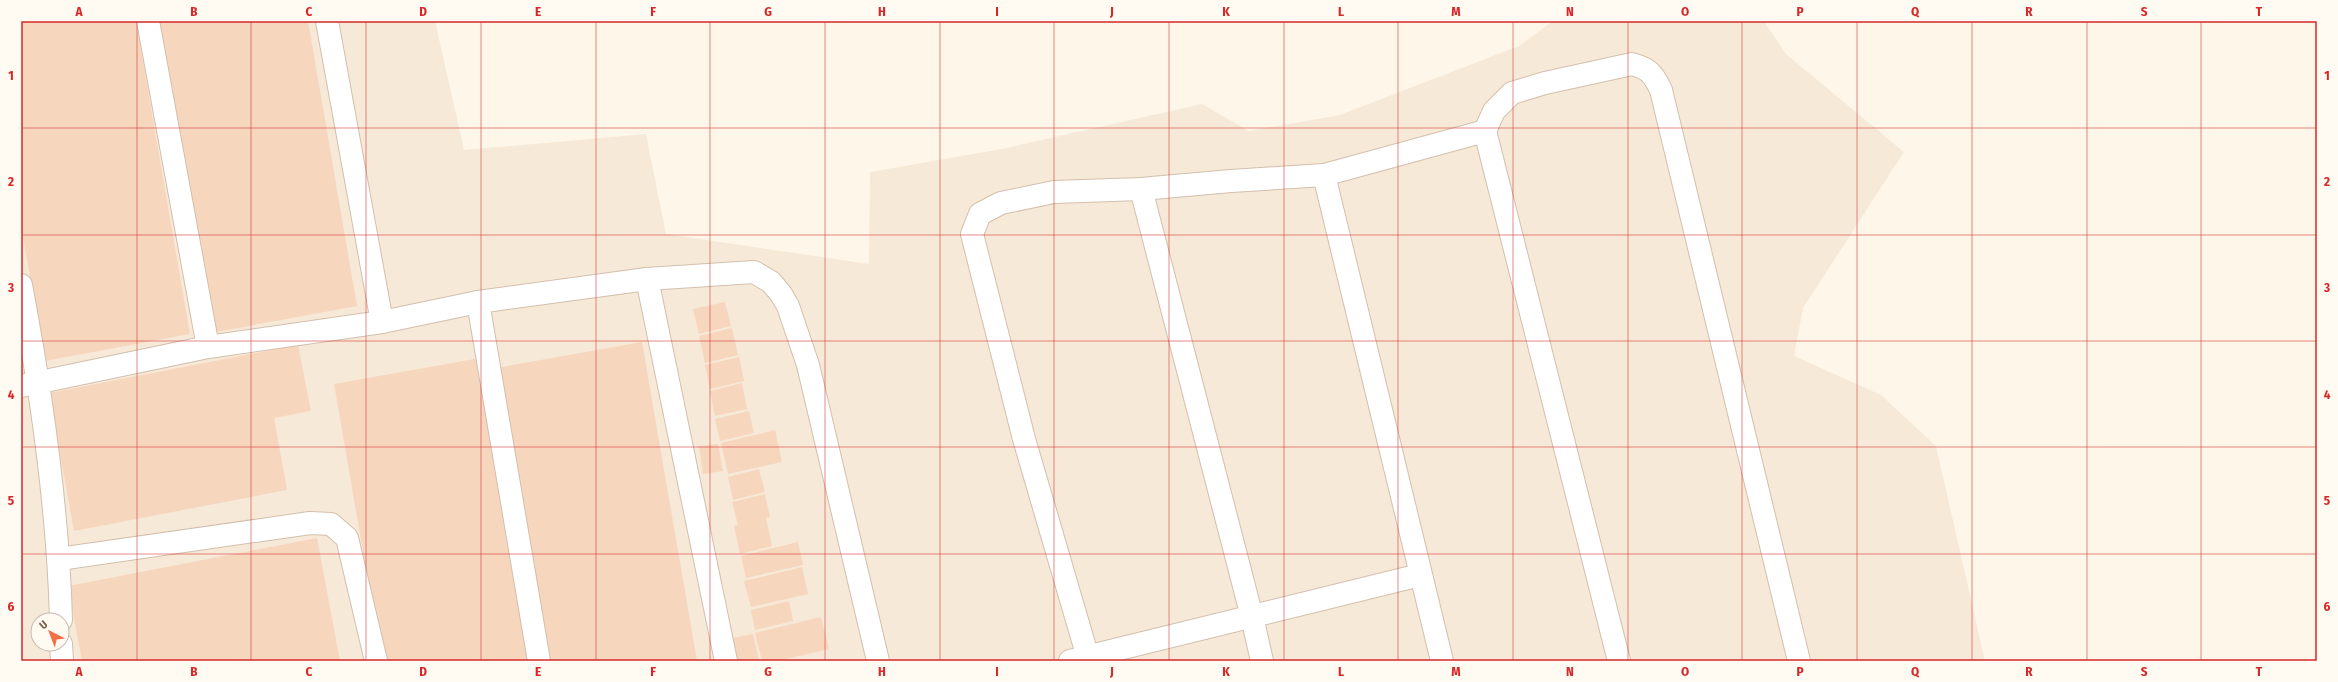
<svg xmlns="http://www.w3.org/2000/svg" width="2338" height="682" font-family="'Fira Sans Condensed',sans-serif">
<style>
.residential{fill:#f7e9d7;fill-rule:evenodd}
.building{fill:#f7d6be}
.lines{fill:none;stroke-linecap:round;stroke-linejoin:round}
.minor-casing{stroke:#d3bfad;stroke-width:24}
.minor{stroke:#fff;stroke-width:22}
.grid{fill:none;stroke:#d62828;stroke-width:1;stroke-opacity:0.55}
.neatline{fill:none;stroke:#d62828;stroke-width:1.5}
.grid-label{font-size:13px;text-anchor:middle;font-weight:bold;fill:#d62828}
</style>
<rect width="100%" height="100%" fill="#fef7e9"/>
<!-- residential -->
<path class="residential" d="M21 21H435L464 150 646 134 666 234 869 264 870 172 1002 149 1202 104 1249 131 1340 115 1519 46 1553 21H1764L1786 54 1904 152 1803 308 1794 356 1881 395 1936 446 1985 661H21ZM38 620H62V644H38Z"/>
<!-- building -->
<g class="building">
<path d="M21 21H136L190 334 45 361 21 226Z"/>
<path d="M158 21H308L357 306 211 333Z"/>
<path d="M725 302 731 326 699 334 693 309Z"/>
<path d="M732 328 738 355 705 363 699 336Z"/>
<path d="M642 342 697 661H547L496 368Z"/>
<path d="M298 345 311 411 274 418 287 490 74 531 49 393Z"/>
<path d="M739 357 744 381 710 389 705 365Z"/>
<path d="M480 358 533 661H382L334 384Z"/>
<path d="M742 383 747 409 715 416 710 391Z"/>
<path d="M749 411 754 433 720 441 715 419Z"/>
<path d="M775 430 782 462 728 474 721 443Z"/>
<path d="M718 444 723 471 703 474 699 446Z"/>
<path d="M759 469 765 492 733 500 728 477Z"/>
<path d="M765 494 770 517 766 518 772 546 740 554 734 526 738 525 732 502Z"/>
<path d="M317 538 340 661H82L68 586Z"/>
<path d="M798 542 803 565 746 578 741 556Z"/>
<path d="M802 567 808 594 751 607 744 581Z"/>
<path d="M789 601 793 621 755 630 751 610Z"/>
<path d="M821 617 829 649 778 661H762L755 633Z"/>
<path d="M753 634 759 660 738 661 733 638Z"/>
</g>
<g class="lines">
<defs>
<g id="minor">
<path d="M148 21 208 347"/>
<path d="M327 21 382 322"/>
<path d="M1485 131 1619 661"/>
<path d="M1324 175 1442 661"/>
<path d="M1141 189 1252 617 1262 661"/>
<path d="M647 279 726 661"/>
<path d="M21 285C42 396 58 507 61 620"/>
<path d="M478 302 539 661"/>
<path d="M21 386 208 347 382 322 478 302 647 279 754 272 771 282 781 294 788 306 808 365 878 661"/>
<path d="M59 559 310 523 331 524 347 538 376 661"/>
<path d="M61 644 62 661"/>
<path d="M1070 661 1420 575"/>
<path d="M1089 661 1024 439 972 234 980 214 1001 203 1054 192 1141 189 1231 181 1324 175 1485 131 1494 111 1512 93 1545 83 1632 64C1650 69 1653 74 1661 90L1799 661"/>
</g>
</defs>
<!-- minor casing -->
<use href="#minor" class="minor-casing"/>
<!-- minor -->
<use href="#minor" class="minor"/>
</g>
<!-- grid -->
<path class="grid" d="M137 21V661M251 21V661M366 21V661M481 21V661M596 21V661M710 21V661M825 21V661M940 21V661M1054 21V661M1169 21V661M1284 21V661M1398 21V661M1513 21V661M1628 21V661M1742 21V661M1857 21V661M1972 21V661M2087 21V661M2201 21V661M21 128H2317M21 235H2317M21 341H2317M21 447H2317M21 554H2317"/>
<!-- border -->
<rect width="2338" height="682" fill="none" stroke="#fffaf2" stroke-width="44"/>
<!-- north arrow -->
<g transform="translate(50 632) rotate(318)"><circle r="19" fill="#fffaf2" stroke="#cbbbae"/>
<path d="M0-3L7 15L0 10L-7 15Z" fill="#f46f43"/>
<text y="-6" font-size="11" font-weight="bold" text-anchor="middle" fill="#7d5d49">U</text>
</g>
<rect x="22" y="22" width="2294" height="638" class="neatline"/>
<g class="grid-label">
<text x="79" y="16">A</text>
<text x="194" y="16">B</text>
<text x="309" y="16">C</text>
<text x="423" y="16">D</text>
<text x="538" y="16">E</text>
<text x="653" y="16">F</text>
<text x="768" y="16">G</text>
<text x="882" y="16">H</text>
<text x="997" y="16">I</text>
<text x="1112" y="16">J</text>
<text x="1226" y="16">K</text>
<text x="1341" y="16">L</text>
<text x="1456" y="16">M</text>
<text x="1570" y="16">N</text>
<text x="1685" y="16">O</text>
<text x="1800" y="16">P</text>
<text x="1915" y="16">Q</text>
<text x="2029" y="16">R</text>
<text x="2144" y="16">S</text>
<text x="2259" y="16">T</text>
<text x="11" y="80">1</text>
<text x="2327" y="80">1</text>
<text x="11" y="186">2</text>
<text x="2327" y="186">2</text>
<text x="11" y="292">3</text>
<text x="2327" y="292">3</text>
<text x="11" y="399">4</text>
<text x="2327" y="399">4</text>
<text x="11" y="505">5</text>
<text x="2327" y="505">5</text>
<text x="11" y="611">6</text>
<text x="2327" y="611">6</text>
<text x="79" y="676">A</text>
<text x="194" y="676">B</text>
<text x="309" y="676">C</text>
<text x="423" y="676">D</text>
<text x="538" y="676">E</text>
<text x="653" y="676">F</text>
<text x="768" y="676">G</text>
<text x="882" y="676">H</text>
<text x="997" y="676">I</text>
<text x="1112" y="676">J</text>
<text x="1226" y="676">K</text>
<text x="1341" y="676">L</text>
<text x="1456" y="676">M</text>
<text x="1570" y="676">N</text>
<text x="1685" y="676">O</text>
<text x="1800" y="676">P</text>
<text x="1915" y="676">Q</text>
<text x="2029" y="676">R</text>
<text x="2144" y="676">S</text>
<text x="2259" y="676">T</text>
</g>
</svg>
